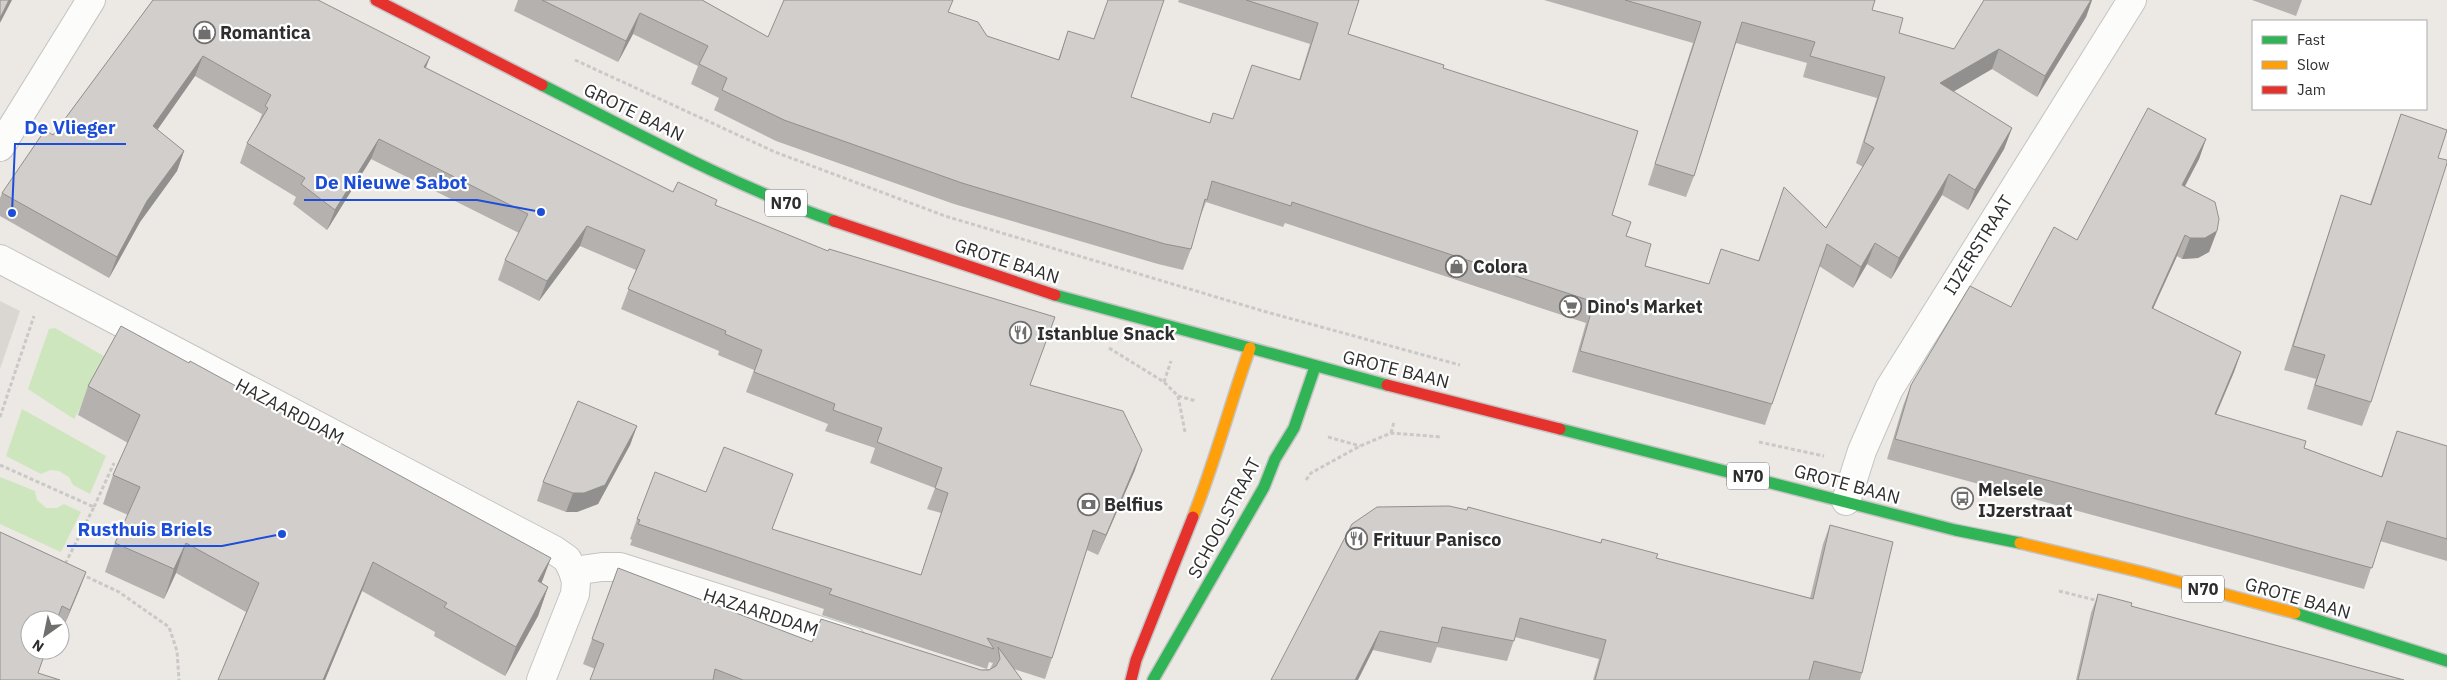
<svg xmlns="http://www.w3.org/2000/svg" width="2447" height="680" font-family="'IBM Plex Sans',sans-serif">
<style>
.green{fill:#cee6be}
.plaza{fill:#dad6d2}
.lines{fill:none;stroke-linecap:round;stroke-linejoin:round}
.street-casing{stroke:#c5c4c5;stroke-width:30}
.fast-casing{stroke:#c5c4c5;stroke-width:14}
.slow-casing{stroke:#c5c4c5;stroke-width:14}
.jam-casing{stroke:#c5c4c5;stroke-width:14}
.path{stroke:#c9c9c8;stroke-width:3;stroke-dasharray:4 2.5;stroke-linecap:butt}
.street{stroke:#fcfcfb;stroke-width:28}
.fast{stroke:#30b455;stroke-width:11}
.slow{stroke:#ff9f0a;stroke-width:11}
.jam{stroke:#e5322d;stroke-width:11}
.wall{fill:#b4b1af}
.shaded-wall{fill:#92908e}
.building{fill:#d1cecb;stroke:#92908e}
.labels{text-anchor:middle;dominant-baseline:central;stroke-width:4.5;stroke-linejoin:round;paint-order:stroke}
.shield{fill:#fff;stroke:#6d6d6d;stroke-width:1}
.shield-label{font-size:16px;font-weight:bold;fill:#2e2e2e}
.poi-label{font-size:18px;font-weight:bold;fill:#2e2e2e;stroke:#fff;text-anchor:start}
.street-label{font-size:18px;fill:#2e2e2e;stroke:#fff}
.leader{fill:none;stroke:#1d4ed8;stroke-width:2}
.callout-dot{fill:#1d4ed8;stroke:#fff;stroke-width:2}
.callout-label{font-size:19px;text-anchor:middle;font-weight:bold;fill:#1d4ed8;stroke:#fff;stroke-width:4.5;stroke-linejoin:round;paint-order:stroke}
</style>
<rect width="100%" height="100%" fill="#ece8e4"/>
<!-- green -->
<g class="green">
<path d="M55 328 109 359 74 419 28 389 49 329Z"/>
<path d="M22 409 106 456 90 494 73 485 69 477 59 471 50 470 41 474 6 456Z"/>
<path d="M0 477 35 491 37 500 46 508H57L64 504 81 512 61 552 0 524Z"/>
</g>
<!-- plaza -->
<path class="plaza" d="M0 301 20 311 0 369Z"/>
<g class="lines">
<defs>
<g id="street">
<path d="M0 147 91 0"/>
<path d="M0 259 554 550 567 559 573 571 576 582 575 594 541 680"/>
<path d="M1846 501 1862 451 1889 389 2132 0"/>
<path d="M573 571 602 567H620L852 641"/>
</g>
<g id="fast">
<path d="M542 85C637 133 733 186 834 221"/>
<path d="M1055 295 1387 385"/>
<path d="M1560 429 1955 530 2020 543"/>
<path d="M2295 613 2447 661"/>
<path d="M1153 680 1264 487 1275 459 1294 428 1315 367"/>
</g>
<g id="slow">
<path d="M1193 517C1215 462 1230 404 1250 348"/>
<path d="M2020 543 2141 572 2295 613"/>
</g>
<g id="jam">
<path d="M376 0 542 85"/>
<path d="M834 221 1055 295"/>
<path d="M1387 385 1560 429"/>
<path d="M1131 680 1136 660 1193 517"/>
</g>
</defs>
<!-- street casing -->
<use href="#street" class="street-casing"/>
<!-- fast casing -->
<use href="#fast" class="fast-casing"/>
<!-- slow casing -->
<use href="#slow" class="slow-casing"/>
<!-- jam casing -->
<use href="#jam" class="jam-casing"/>
<!-- path -->
<g class="path">
<path d="M575 60 775 152 945 216 1263 311 1460 365"/>
<path d="M1109 348 1164 382 1178 396 1185 432"/>
<path d="M1164 382 1171 361"/>
<path d="M1178 396 1196 401"/>
<path d="M0 417 34 316"/>
<path d="M1391 433 1394 422"/>
<path d="M1328 437 1360 446"/>
<path d="M1759 442 1824 456"/>
<path d="M0 465 94 507 64 566"/>
<path d="M1306 480 1311 473 1360 446 1391 433 1441 437"/>
<path d="M94 507 114 463"/>
<path d="M81 574 119 592 169 627 177 651 179 680"/>
<path d="M2059 591 2099 601"/>
</g>
<!-- street -->
<use href="#street" class="street"/>
<!-- fast -->
<use href="#fast" class="fast"/>
<!-- slow -->
<use href="#slow" class="slow"/>
<!-- jam -->
<use href="#jam" class="jam"/>
</g>
<!-- wall -->
<g class="wall">
<path d="M153 0 426 68 673 192 715 205 1030 385 1135 470 1098 555 1087 550 1052 658 1045 679 1014 669 1022 680H590L595 669 583 664 618 568 812 642 981 670 990 669 993 663 989 662 987 669 822 615 824 609 630 545 632 540 630 539 637 519 772 530 921 575 941 513 927 509 935 488 870 463 875 448 825 431 828 424 746 392 754 370 718 355 719 351 621 309 636 270 580 246 539 301 498 280 505 260 519 233 371 159 327 230 293 204 296 197 240 163 247 143 258 124 262 114 195 76 157 130 184 151 177 171 140 222 109 278 0 216V198L2 193 53 135Z"/>
<path d="M518 0H702L768 37 949 12 987 36 1058 60 1068 31 1131 97 1210 123 1213 113 1233 119 1299 80 1310 44 1178 2 1179 0H1359L1348 34 1443 68 1612 215 1645 266 1709 284 1721 249 1758 261 1784 187 1826 228 1863 167 1856 163 1877 98 1803 77 1807 63 1736 43 1694 176 1686 197 1648 185 1693 43 1544 0H1875L1872 10 1899 33 1954 49 1984 0H2092L2086 17 2037 97 1992 69 1953 92 2012 128 2004 149 1968 210 1942 195 1891 279 1867 264 1853 288 1819 266 1765 425 1572 372 1586 323 1285 223 1283 227 1206 202 1199 220 1191 249 1183 270 1158 264 954 204 776 141 714 110 719 98 691 84 698 66 633 34 618 62 514 11Z"/>
<path d="M2252 0H2302L2296 16Z"/>
<path d="M2401 114 2438 158 2371 402 2362 426 2307 409 2316 379 2284 370 2333 219 2341 195 2370 204Z"/>
<path d="M2206 139 2199 159 2185 186 2217 231 2209 252 2198 258 2182 259 2177 256 2153 309 2241 352 2234 372 2216 415 2381 477 2397 431 2447 446V561L2380 541 2364 589 1887 459 1903 406 1911 385 2011 307 2077 240Z"/>
<path d="M88 386 542 583 548 587 538 616 505 676 434 636 435 632 362 591 325 680H218L246 612 176 573 164 599 105 572 115 543 128 515 103 504 113 475 128 443 78 415Z"/>
<path d="M637 426 630 445 598 504 577 512H566L537 501 543 482Z"/>
<path d="M1352 524 1600 543 1602 539 1656 558 1810 598 1823 544 1830 525 1862 673 1860 680H1593L1599 659 1515 637 1507 661 1437 647 1431 663 1373 650Z"/>
<path d="M0 532 86 572 64 626 60 625V620H30V650H46L38 673 60 680H0Z"/>
<path d="M2098 594 2131 606 2404 680H2076L2091 613Z"/>
</g>
<!-- shaded-wall -->
<g class="shaded-wall">
<path d="M9 0H12L0 23V18Z"/>
<path d="M2091 0H2092L2086 17 2037 97 2045 76Z"/>
<path d="M640 13 633 34 618 62 626 41Z"/>
<path d="M1999 49 1992 69 1932 104 1940 83Z"/>
<path d="M203 56 195 76 146 146 153 126Z"/>
<path d="M430 57 422 78 424 67Z"/>
<path d="M2012 128 2004 149 1968 210 1975 190Z"/>
<path d="M379 139 371 159 327 230 335 210Z"/>
<path d="M2206 139 2199 159 2175 205 2182 185Z"/>
<path d="M184 151 177 171 140 222 109 278 117 257 147 201Z"/>
<path d="M1949 174 1942 195 1891 279 1899 258Z"/>
<path d="M587 226 580 246 539 301 547 281Z"/>
<path d="M2217 231 2209 252 2198 258 2182 259 2190 238Z"/>
<path d="M2185 235 2177 256 2144 328 2152 308Z"/>
<path d="M1875 243 1867 264 1853 288 1861 267Z"/>
<path d="M2241 352 2234 372 2207 435 2215 414Z"/>
<path d="M637 426 630 445 598 504 577 512H566L573 493Z"/>
<path d="M1142 450 1135 470 1098 555 1106 535Z"/>
<path d="M186 543 176 573 164 599 174 569Z"/>
<path d="M551 558 540 587 538 581Z"/>
<path d="M373 562 362 591 325 680H323Z"/>
<path d="M86 572 80 588 64 626 70 610Z"/>
<path d="M548 587 538 616 505 676 516 647Z"/>
<path d="M1380 631 1373 650 1358 680H1355Z"/>
</g>
<!-- building -->
<g class="building">
<path d="M0 0H9L0 18Z"/>
<path d="M153 0H318L430 57 424 67 673 192 678 182 717 200 715 205 828 251 829 249 1055 317 1030 385 1123 411 1142 450 1106 535 1093 530 1052 658 987 638 994 649 829 594 832 589 638 524 640 520 637 519 655 472 706 492 724 447 793 474 772 529 921 575 948 493 935 488 942 468 877 442 882 428 833 410 835 404 754 372 762 350 725 334 726 331 628 289 645 250 587 226 547 281 505 260 528 214 379 139 335 210 301 184 305 178 247 143 268 108 265 106 271 95 203 56 153 126 184 151 147 201 117 257 2 193 45 130 53 135Z"/>
<path d="M542 0H702L768 37 784 0H953L948 12 978 22 987 36 1059 60 1068 31 1094 39 1108 0H1164L1131 97 1210 123 1213 113 1233 119 1252 65 1300 80 1318 23 1246 0H1359L1348 34 1444 65 1443 68 1638 131 1612 215 1631 222 1626 236 1651 244 1645 266 1709 284 1721 249 1759 261 1784 187 1826 228 1874 148 1864 142 1885 77 1810 56 1815 42 1742 22 1694 176 1655 164 1701 22 1625 0H1875L1872 10 1903 18 1899 33 1954 49 1984 0H2091L2045 76 1999 49 1940 83 2012 128 1975 190 1949 174 1899 258 1875 243 1861 267 1827 244 1772 404 1580 351 1594 302 1292 202 1291 206 1212 181 1207 200 1205 199 1191 249 1165 244 962 183 784 120 722 90 727 78 699 64 708 46 640 13 626 41Z"/>
<path d="M2148 108 2206 139 2182 185 2215 202 2219 219 2217 231 2205 238H2190L2185 235 2152 308 2241 352 2215 414 2306 441 2304 448 2382 477 2397 431 2447 446V539L2387 521 2372 568 1895 439 1911 385 1970 286 2011 307 2054 227 2077 240Z"/>
<path d="M2401 114 2447 130 2438 158 2447 160V163L2371 402 2315 385 2325 355 2293 346 2341 195 2371 205Z"/>
<path d="M121 326 189 363 190 361 551 558 538 581 548 587 516 647 444 607 447 603 373 562 323 680H218L259 583 186 543 174 569 115 543 140 487 113 475 140 415 88 386Z"/>
<path d="M578 401 637 426 605 485 584 493H573L543 482Z"/>
<path d="M1449 506 1467 510 1468 507 1601 543 1602 539 1658 554 1656 558 1813 599 1830 525 1893 542 1862 673 1814 661 1809 680H1595L1606 640 1520 618 1514 641 1442 627 1438 643 1380 631 1355 680H1271L1352 524 1377 507Z"/>
<path d="M0 532 86 572 70 610 62 606 57 620H30V650H46L38 673 60 680H0Z"/>
<path d="M618 568 812 642 821 619 981 670H989L996 666 1000 659 998 647 1022 680H743L715 669 713 680H590L604 644 592 639Z"/>
<path d="M2098 594 2132 603 2131 606 2404 680H2078Z"/>
</g>
<!-- icons -->
<defs>
<symbol id="shop-ring" viewBox="-11 -11 22 22"><circle r="9.5" fill="#fff" stroke="#706f6e" stroke-width="1.5"/><path d="M-5-2.5h2.3a2.7 3.5 0 0 1 5.4 0H5L5.5 6h-11ZM-1.5-2.5h3a1.5 2.3 0 0 0-3 0Z" fill="#706f6e"/></symbol>
<symbol id="supermarket-ring" viewBox="-11 -11 22 22"><circle r="9.5" fill="#fff" stroke="#706f6e" stroke-width="1.5"/><path d="M-6-5.5h2.5l.6 2H6L4.5 2H-2.5L-4.4-4H-6ZM-1.5 3.2a1.3 1.3 0 1 0 .1 0ZM3 3.2a1.3 1.3 0 1 0 .1 0Z" fill="#706f6e"/></symbol>
<symbol id="restaurant-ring" viewBox="-11 -11 22 22"><circle r="9.5" fill="#fff" stroke="#706f6e" stroke-width="1.5"/><path d="M-5-6h1v4h1v-4h1v4h1v-4h1v5L-1.5 .5V6h-2V.5L-5-1ZM5-6V6H3V1.5H1.5Q1.5-4 5-6Z" fill="#706f6e"/></symbol>
<symbol id="bus-ring" viewBox="-11 -11 22 22"><circle r="9.5" fill="#fff" stroke="#706f6e" stroke-width="1.5"/><path d="M-5-6H5V4H4V6H2V4H-2V6H-4V4H-5ZM-3.5-4V0h7V-4ZM-3.5 1.2v1.5H-2V1.2ZM2 1.2v1.5H3.5V1.2Z" fill="#706f6e"/></symbol>
<symbol id="bank-ring" viewBox="-11 -11 22 22"><circle r="9.5" fill="#fff" stroke="#706f6e" stroke-width="1.5"/><path d="M-6-4H6V4H-6ZM0-2.3a2.3 2.3 0 1 0 0 4.6a2.3 2.3 0 1 0 0-4.6Z" fill="#706f6e"/></symbol>
</defs>
<g fill-rule="evenodd">
<use href="#shop-ring" x="192" y="20" width="25" height="25"/>
<use href="#shop-ring" x="1444" y="254" width="25" height="25"/>
<use href="#supermarket-ring" x="1558" y="294" width="25" height="25"/>
<use href="#restaurant-ring" x="1008" y="320" width="25" height="25"/>
<use href="#bus-ring" x="1950" y="486" width="25" height="25"/>
<use href="#bank-ring" x="1076" y="492" width="25" height="25"/>
<use href="#restaurant-ring" x="1344" y="526" width="25" height="25"/>
</g>
<g class="labels">
<!-- shield labels -->
<g class="shield">
<rect x="765" y="189.5" width="42" height="27" rx="4"/>
<rect x="1727" y="462.5" width="42" height="27" rx="4"/>
<rect x="2182" y="575.5" width="42" height="27" rx="4"/>
</g>
<g class="shield-label">
<text x="786" y="203">N70</text>
<text x="1748" y="476">N70</text>
<text x="2203" y="589">N70</text>
</g>
<!-- poi labels -->
<g class="poi-label">
<text x="220" y="32">Romantica</text>
<text x="1473" y="266">Colora</text>
<text x="1587" y="306">Dino's Market</text>
<text x="1037" y="333">Istanblue Snack</text>
<text x="1978" y="489">Melsele<tspan x="1978" dy="21">IJzerstraat</tspan></text>
<text x="1104" y="504">Belfius</text>
<text x="1373" y="539">Frituur Panisco</text>
</g>
<!-- street labels -->
<g class="street-label">
<text transform="translate(634 112) rotate(26)">GROTE BAAN</text>
<text transform="translate(1978 245) rotate(-58)">IJZERSTRAAT</text>
<text transform="translate(1007 261) rotate(18)">GROTE BAAN</text>
<text transform="translate(1396 369) rotate(14)">GROTE BAAN</text>
<text transform="translate(290 411) rotate(28)">HAZAARDDAM</text>
<text transform="translate(1847 484) rotate(15)">GROTE BAAN</text>
<text transform="translate(1224 518) rotate(-62)">SCHOOLSTRAAT</text>
<text transform="translate(2298 598) rotate(16)">GROTE BAAN</text>
<text transform="translate(761 612) rotate(18)">HAZAARDDAM</text>
</g>
</g>
<!-- callouts -->
<path class="leader" d="M12 213L15 144H126M541 212L477 200H304M282 534L222 546H67"/>
<g class="callout-dot">
<circle cx="12" cy="213" r="5"/>
<circle cx="541" cy="212" r="5"/>
<circle cx="282" cy="534" r="5"/>
</g>
<g class="callout-label">
<text x="70" y="134">De Vlieger</text>
<text x="391" y="189">De Nieuwe Sabot</text>
<text x="145" y="536">Rusthuis Briels</text>
</g>
<!-- legend -->
<rect x="2252" y="20" width="175" height="90" fill="#ffffff" stroke="#ababab"/>
<rect x="2262" y="36" width="25" height="8" fill="#30b455" stroke="#ababab"/>
<text x="2297" y="45" font-size="15" fill="#2e2e2e">Fast</text>
<rect x="2262" y="61" width="25" height="8" fill="#ff9f0a" stroke="#ababab"/>
<text x="2297" y="70" font-size="15" fill="#2e2e2e">Slow</text>
<rect x="2262" y="86" width="25" height="8" fill="#e5322d" stroke="#ababab"/>
<text x="2297" y="95" font-size="15" fill="#2e2e2e">Jam</text>
<!-- north arrow -->
<g transform="translate(45 635) rotate(213)"><circle r="24" fill="#ffffff" stroke="#ababab"/>
<path d="M0-4L9 19L0 12L-9 19Z" fill="#706f6e"/>
<text y="-8" font-size="14" font-weight="bold" text-anchor="middle" fill="#2e2e2e">N</text>
</g>
</svg>
